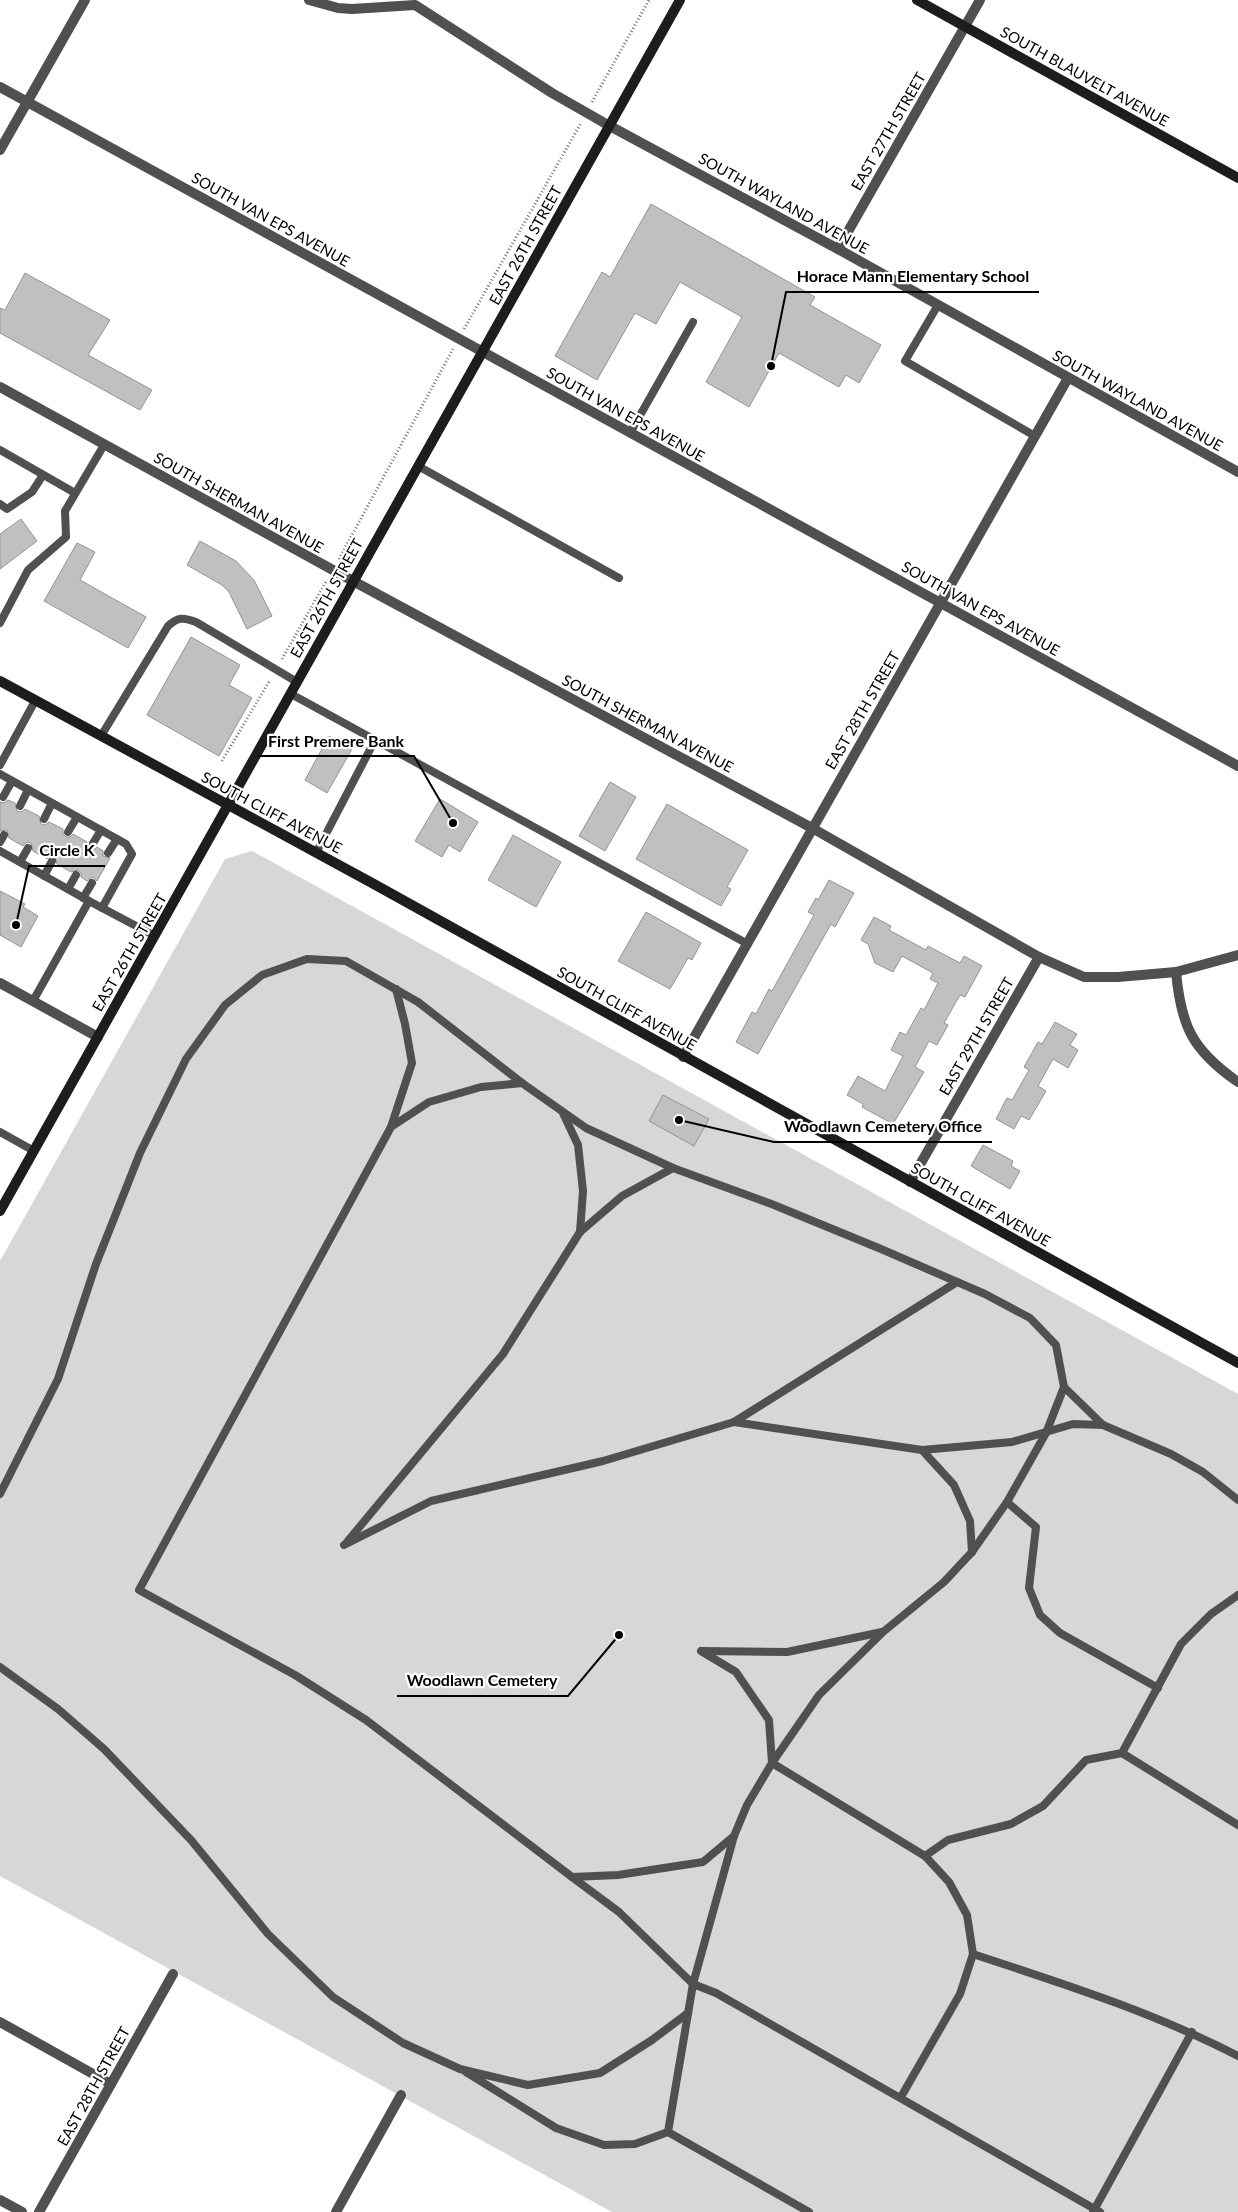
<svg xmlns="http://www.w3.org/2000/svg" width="1238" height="2212" font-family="Lato,sans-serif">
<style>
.green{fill:#d7d7d7}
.building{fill:#c0c0c0;stroke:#949494}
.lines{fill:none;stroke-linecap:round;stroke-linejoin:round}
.path{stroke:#727272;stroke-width:3;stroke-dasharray:1 2.5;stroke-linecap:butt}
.lane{stroke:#505050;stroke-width:8}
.street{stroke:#505050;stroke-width:10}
.secondary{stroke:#1d1d1d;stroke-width:10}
.labels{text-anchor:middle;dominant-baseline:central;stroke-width:4.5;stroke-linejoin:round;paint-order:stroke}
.street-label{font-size:15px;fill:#000;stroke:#fff}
.leader{fill:none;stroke:#000;stroke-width:2}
.callout-dot{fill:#000;stroke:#fff;stroke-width:2}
.callout-label{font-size:16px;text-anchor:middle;font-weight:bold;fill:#000;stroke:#fff;stroke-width:4.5;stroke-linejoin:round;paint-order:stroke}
</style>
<rect width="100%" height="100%" fill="#fff"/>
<!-- green -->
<path class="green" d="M252 851 1238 1394V2212H612L0 1876V1261L225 859Z"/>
<!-- building -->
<g class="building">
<path d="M651 204 815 297 810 305 881 345 859 383 846 375 839 387 779 353 749 407 706 382 742 317 680 282 656 324 635 313 597 380 555 356 602 272 610 277Z"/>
<path d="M25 273 110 320 88 355 152 390 140 410 0 333V308L5 310Z"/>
<path d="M21 519 37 541 0 569V534Z"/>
<path d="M200 541 236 561 254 580 272 616 247 629 229 592 222 585 187 565Z"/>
<path d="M77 543 95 552 80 580 146 617 128 648 44 601Z"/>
<path d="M191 637 240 665 229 685 252 698 219 756 147 715Z"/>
<path d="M329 736 352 749 327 793 305 780Z"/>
<path d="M610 782 636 797 605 851 579 836Z"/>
<path d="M440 799 478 822 460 852 449 845 442 857 415 841Z"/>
<path d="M8 800 15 803 17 811 21 812 25 809 39 816 41 824 45 825 49 822 63 829V834L66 837H70L73 834 87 842V847L90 850H94L97 847 103 851V856L110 858 97 881 93 877 87 881 81 877V873L78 870 71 872 57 864 55 856 51 855 47 859 33 851 31 843 27 842 23 846 9 838 7 830 0 831V802L4 803Z"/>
<path d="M667 804 748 850 727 887 731 889 721 906 636 859Z"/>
<path d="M513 835 561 862 536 907 488 880Z"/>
<path d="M829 880 854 893 835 927 831 924 758 1054 736 1042 752 1012 756 1014 769 989 772 991 814 915 808 912 816 898 818 900Z"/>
<path d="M0 891 25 904 23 907 38 916 21 947 0 935Z"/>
<path d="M646 912 701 943 692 960 688 958 670 989 618 961Z"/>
<path d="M874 917 891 926 889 930 926 950 928 946 960 963 964 956 982 966 965 997 960 995 944 1023 948 1025 937 1045 929 1041 915 1067 924 1072 893 1124 862 1107 863 1104 847 1095 858 1076 885 1091 903 1056 891 1050 900 1032 906 1035 921 1008 924 1010 938 983 930 979 933 973 902 956 893 972 875 963 868 944 861 940Z"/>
<path d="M1055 1022 1077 1034 1070 1045 1078 1050 1068 1068 1053 1059 1038 1086 1046 1091 1029 1120 1021 1116 1014 1129 996 1119 1007 1098 1012 1100 1029 1070 1024 1067 1038 1042 1042 1044Z"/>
<path d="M663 1095 709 1119 694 1146 649 1121Z"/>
<path d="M983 1145 1013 1161 1011 1166 1020 1171 1010 1189 971 1166Z"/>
</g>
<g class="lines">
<!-- path -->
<g class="path">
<path d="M592 102 649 0"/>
<path d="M464 329 581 123"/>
<path d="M339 559 453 349"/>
<path d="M282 659 327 580"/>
<path d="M222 761 270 680"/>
</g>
<!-- lane -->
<g class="lane">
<path d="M938 305 905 361 1035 436"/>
<path d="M630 433 693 322"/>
<path d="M0 450 75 493"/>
<path d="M418 466 619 578"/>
<path d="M0 504 7 509 32 492 43 475"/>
<path d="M0 623 28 570 66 537 65 511 104 445"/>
<path d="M291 694 746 943"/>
<path d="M101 736 168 626C178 617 183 617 196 622L297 682"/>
<path d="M0 765 35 701"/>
<path d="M0 774 126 844 132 854 102 908"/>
<path d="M3 797 12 781"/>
<path d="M20 806 28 790"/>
<path d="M44 819 52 803"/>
<path d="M68 832 77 817"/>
<path d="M0 842 4 835"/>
<path d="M92 845 101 830"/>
<path d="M0 851 89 901"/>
<path d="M108 853 117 839"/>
<path d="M316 853 375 740"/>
<path d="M20 862 28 848"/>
<path d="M44 876 52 861"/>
<path d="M68 889 76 875"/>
<path d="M83 898 92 883"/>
<path d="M33 1001 89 901 155 936"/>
<path d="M522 1083 481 1087 429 1102 391 1127 139 1590 295 1675 366 1720 572 1877 618 1875 703 1862 734 1836"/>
<path d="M563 1113 578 1145 583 1191 580 1232"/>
<path d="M391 1127 412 1063 405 1024 396 989"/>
<path d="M0 1132 34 1151"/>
<path d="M734 1422 922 1450 1012 1442 1073 1424 1103 1425"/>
<path d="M922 1450 954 1485 970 1521 972 1552"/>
<path d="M0 1494 58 1379 96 1264 140 1153 186 1059 225 1005 262 975 307 959 346 961 418 1002 522 1083 586 1128 673 1168 774 1205 881 1249 985 1294 1030 1318 1056 1345 1064 1387 1103 1425 1171 1454 1203 1472 1238 1500"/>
<path d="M1007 1502 1036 1527 1029 1588 1040 1615 1060 1633 1158 1688"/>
<path d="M347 1542 503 1354 580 1232 622 1196 673 1168"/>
<path d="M344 1545 431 1501 603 1461 734 1422 957 1282"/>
<path d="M701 1651 736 1672 769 1720 772 1763 925 1856 949 1882 967 1915 973 1954 960 1994 901 2097"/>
<path d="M703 1651 787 1652 882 1632"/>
<path d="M0 1667 58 1709 104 1749 191 1840 268 1934 333 1997 403 2043 460 2069 528 2085 600 2073 652 2040 688 2013"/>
<path d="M1122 1753 1238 1825"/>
<path d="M925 1856 948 1840 1011 1824 1043 1806 1086 1760 1122 1753 1181 1644 1211 1614 1238 1595"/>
<path d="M572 1877 619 1912 693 1984 716 1993 1100 2212"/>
<path d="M973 1954C1064 1984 1153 2012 1238 2056"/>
<path d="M466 2072 556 2128 604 2145 635 2144 668 2132"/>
<path d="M809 2212 668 2132 693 1984 734 1836 747 1805 772 1763 819 1695 883 1632 944 1582 972 1552 1007 1502 1046 1433 1064 1387"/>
<path d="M1093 2212 1192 2032"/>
</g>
<!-- street -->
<g class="street">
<path d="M309 0 338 8 352 9 415 5 552 93 608 125 838 249 1238 472"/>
<path d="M0 87 1238 766"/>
<path d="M0 150 85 0"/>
<path d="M838 249 980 0"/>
<path d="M0 387 353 581 812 828 1039 957 1084 977H1118L1176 972 1238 955"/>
<path d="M1176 972C1181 1026 1192 1050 1238 1082"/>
<path d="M0 983 98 1037"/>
<path d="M683 1057 1068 378"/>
<path d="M910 1182 1039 957"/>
<path d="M0 2022 111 2084"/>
<path d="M0 2200 22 2212"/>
<path d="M39 2212 173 1974"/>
<path d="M336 2212 401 2095"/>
</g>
<!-- secondary -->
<g class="secondary">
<path d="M917 0 1238 178"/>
<path d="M0 681 372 883 1238 1363"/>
<path d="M0 1211 680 0"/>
</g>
</g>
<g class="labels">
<!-- street labels -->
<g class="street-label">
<text transform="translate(1085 76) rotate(29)">SOUTH BLAUVELT AVENUE</text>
<text transform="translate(888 131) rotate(-60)">EAST 27TH STREET</text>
<text transform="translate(784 203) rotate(29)">SOUTH WAYLAND AVENUE</text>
<text transform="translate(271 219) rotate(29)">SOUTH VAN EPS AVENUE</text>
<text transform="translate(525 245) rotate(-61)">EAST 26TH STREET</text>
<text transform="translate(1138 400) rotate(29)">SOUTH WAYLAND AVENUE</text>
<text transform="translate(626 414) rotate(29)">SOUTH VAN EPS AVENUE</text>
<text transform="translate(239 502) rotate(29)">SOUTH SHERMAN AVENUE</text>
<text transform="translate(326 598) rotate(-61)">EAST 26TH STREET</text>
<text transform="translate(981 608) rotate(29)">SOUTH VAN EPS AVENUE</text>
<text transform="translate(862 710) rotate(-60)">EAST 28TH STREET</text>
<text transform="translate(648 723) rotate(28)">SOUTH SHERMAN AVENUE</text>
<text transform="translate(272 812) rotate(28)">SOUTH CLIFF AVENUE</text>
<text transform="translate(129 952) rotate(-60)">EAST 26TH STREET</text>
<text transform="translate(627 1008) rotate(29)">SOUTH CLIFF AVENUE</text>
<text transform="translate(976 1036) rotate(-60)">EAST 29TH STREET</text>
<text transform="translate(981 1204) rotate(29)">SOUTH CLIFF AVENUE</text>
<text transform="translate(93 2086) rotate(-61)">EAST 28TH STREET</text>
</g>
</g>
<!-- callouts -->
<path class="leader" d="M771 366L786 292H1039M453 823L414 756H258M16 925L29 866H105M679 1120L774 1142H992M619 1635L568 1696H397"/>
<g class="callout-dot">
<circle cx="771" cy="366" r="5"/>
<circle cx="453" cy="823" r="5"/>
<circle cx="16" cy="925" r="5"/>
<circle cx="679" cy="1120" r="5"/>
<circle cx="619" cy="1635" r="5"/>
</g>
<g class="callout-label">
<text x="913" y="282">Horace Mann Elementary School</text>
<text x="336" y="747">First Premere Bank</text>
<text x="67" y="856">Circle K</text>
<text x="883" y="1132">Woodlawn Cemetery Office</text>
<text x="482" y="1686">Woodlawn Cemetery</text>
</g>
</svg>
